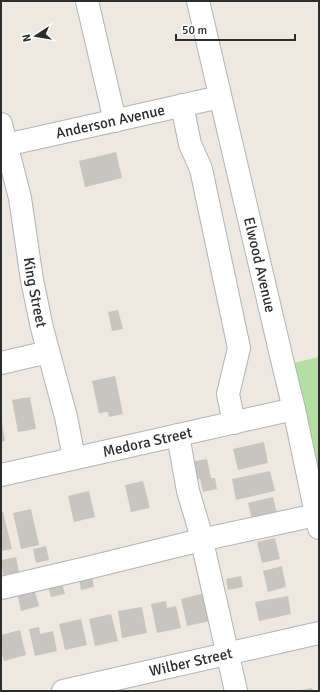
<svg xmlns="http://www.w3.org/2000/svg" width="320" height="692" font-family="Signika,sans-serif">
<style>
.green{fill:#b4dea2}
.building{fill:#c8c5bf}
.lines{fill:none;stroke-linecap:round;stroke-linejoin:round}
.minor-casing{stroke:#b1b2bb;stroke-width:24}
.minor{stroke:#fff;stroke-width:22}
.labels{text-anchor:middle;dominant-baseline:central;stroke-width:3.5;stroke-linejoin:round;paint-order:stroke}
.street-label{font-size:15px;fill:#2c2c2c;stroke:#fff}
</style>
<rect width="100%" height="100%" fill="#ede8e0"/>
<!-- green -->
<path class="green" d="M319 357V472L294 363Z"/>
<!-- building -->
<g class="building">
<path d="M116 152 122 178 85 187 79 161Z"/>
<path d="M118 310 123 329 112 331 108 312Z"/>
<path d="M115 376 123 414 109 417 108 412 99 413 92 381Z"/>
<path d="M30 397 36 429 18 432 12 400Z"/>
<path d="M1 422H2L5 441 1 442Z"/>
<path d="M264 442 268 463 238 470 233 449Z"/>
<path d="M207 459 211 478H215L217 489 203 492 200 479 194 480 190 462Z"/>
<path d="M270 471 275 491 236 500 232 479Z"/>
<path d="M143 481 150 508 131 512 125 485Z"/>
<path d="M89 491 95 517 74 522 68 496Z"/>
<path d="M273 497 279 522 254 528 248 503Z"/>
<path d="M31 509 39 545 21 549 13 513Z"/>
<path d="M1 512H3L12 549 1 551Z"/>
<path d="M275 538 280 559 262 563 257 542Z"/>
<path d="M46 546 49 560 36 563 33 549Z"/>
<path d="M16 557 19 572 3 575 1 560Z"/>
<path d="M282 566 286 587 268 592 263 571Z"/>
<path d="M92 576 94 587 81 590 79 579Z"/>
<path d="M241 576 243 587 228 590 226 579Z"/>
<path d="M62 583 65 594 51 597 48 586Z"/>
<path d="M34 588 39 606 21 611 17 592Z"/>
<path d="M205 593 211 621 187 626 181 599Z"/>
<path d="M288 596 291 614 259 621 255 602Z"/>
<path d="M166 601 167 608 176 606 181 628 157 633 151 604Z"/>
<path d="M142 607 147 633 122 638 118 611Z"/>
<path d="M111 614 118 641 95 646 89 619Z"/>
<path d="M81 619 87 645 65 650 59 624Z"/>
<path d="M39 627 40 634 53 631 57 651 35 656 29 629Z"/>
<path d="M20 630 26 655 4 661 1 650V635Z"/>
<path d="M312 688 313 691H301V690Z"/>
</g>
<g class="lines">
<defs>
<g id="minor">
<path d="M87 1 115 121"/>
<path id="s1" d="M198 1 284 368 294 409 319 528"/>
<path d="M182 105 190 144 201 169 239 348 228 394 234 423"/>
<path id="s2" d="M1 124 20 198 32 280 42 328 66 417 74 458"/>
<path id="s3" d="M1 146 220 97"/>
<path d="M1 363 48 352"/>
<path d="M178 435 188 491 199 528 236 691"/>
<path id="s4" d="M1 475 294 409"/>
<path d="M1 588 91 567 201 540 316 515"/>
<path id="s5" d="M63 691 319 633"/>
</g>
</defs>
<!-- minor casing -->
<use href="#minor" class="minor-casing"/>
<!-- minor -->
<use href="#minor" class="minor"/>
</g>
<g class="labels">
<!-- street labels -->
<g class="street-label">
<text stroke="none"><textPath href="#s3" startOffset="112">Anderson Avenue</textPath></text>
<text stroke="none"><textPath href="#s1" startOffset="271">Elwood Avenue</textPath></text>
<text stroke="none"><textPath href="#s2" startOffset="172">King Street</textPath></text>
<text stroke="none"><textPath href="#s4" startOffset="150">Medora Street</textPath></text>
<text stroke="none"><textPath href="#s5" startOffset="131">Wilber Street</textPath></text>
</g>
</g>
<!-- border -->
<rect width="320" height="692" fill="none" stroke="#2c2c2c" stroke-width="4"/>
<!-- north arrow -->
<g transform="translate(36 36) rotate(258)" stroke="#ffffff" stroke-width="3" paint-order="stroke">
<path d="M0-3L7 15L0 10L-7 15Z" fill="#2c2c2c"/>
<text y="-6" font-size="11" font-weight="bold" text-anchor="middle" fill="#2c2c2c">N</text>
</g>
<!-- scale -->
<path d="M176 34v6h119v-6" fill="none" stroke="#2c2c2c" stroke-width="2"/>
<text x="182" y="34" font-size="12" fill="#2c2c2c" stroke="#ffffff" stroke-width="3" paint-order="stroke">50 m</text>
</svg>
